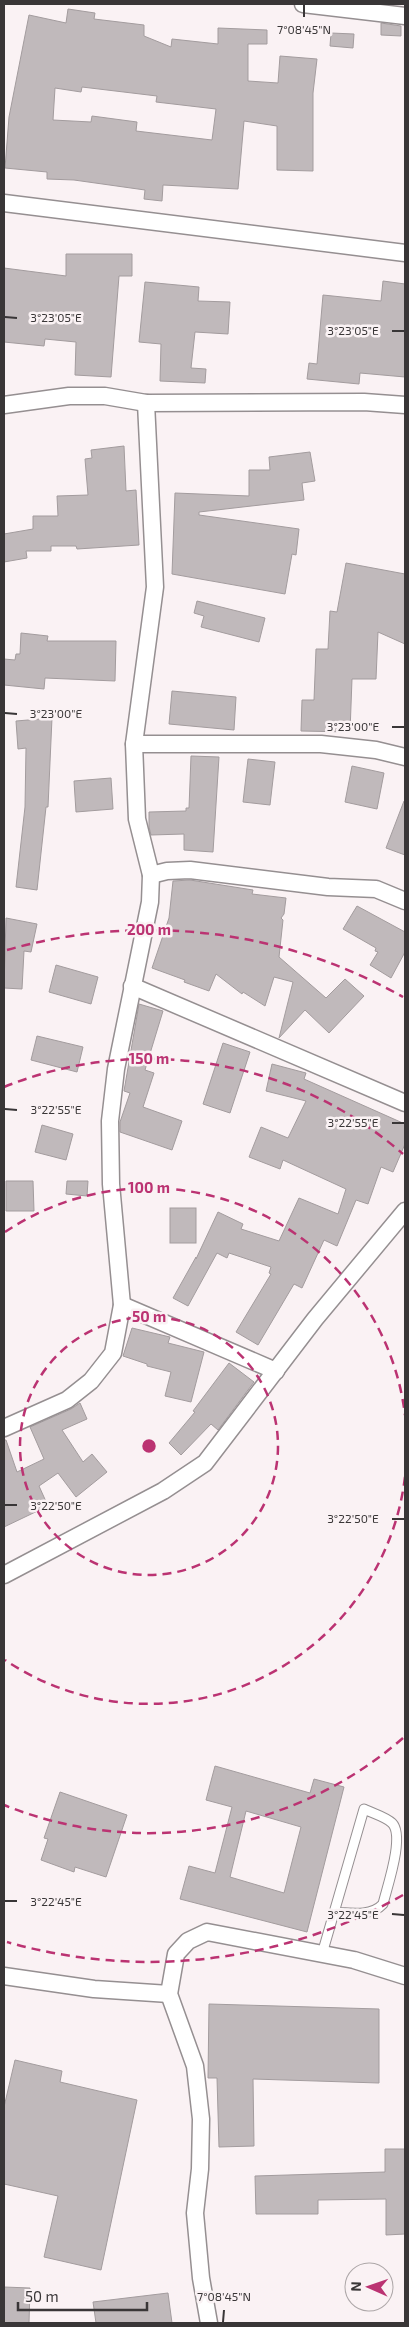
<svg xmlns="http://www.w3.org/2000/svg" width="409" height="2327" font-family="'Exo 2',sans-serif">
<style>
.building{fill:#c0b9bb;stroke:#a39c9e;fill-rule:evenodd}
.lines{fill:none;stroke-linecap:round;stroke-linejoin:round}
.lane-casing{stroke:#958f91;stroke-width:11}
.street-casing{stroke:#958f91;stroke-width:19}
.lane{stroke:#fff;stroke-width:9}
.street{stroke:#fff;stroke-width:16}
.ticks{fill:none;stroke:#393637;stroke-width:2}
.ring{fill:none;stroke:#bb3372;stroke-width:2.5;stroke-dasharray:9 6}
.ticks-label{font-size:12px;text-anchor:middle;fill:#393637;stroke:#faf2f4;stroke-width:5;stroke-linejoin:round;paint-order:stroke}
.centre{fill:#bb3372;stroke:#faf2f4;stroke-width:2.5}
.ring-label{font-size:15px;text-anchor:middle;font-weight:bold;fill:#bb3372;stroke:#faf2f4;stroke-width:5;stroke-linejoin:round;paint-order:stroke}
</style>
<rect width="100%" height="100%" fill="#faf2f4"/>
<!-- building -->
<g class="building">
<path d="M68 9 95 13 94 19 144 25V36L171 47 172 39 218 44V28L267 30V44H248V81L278 83 280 56 317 59 313 93V171L277 170V126L244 121 238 189 163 185 162 201 144 199 145 190 74 180 47 179V172L5 168 9 117 29 15 66 23ZM82 87 157 96 156 102 216 109 212 140 136 131 137 122 92 116 91 122 53 120 55 88 81 92Z"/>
<path d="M381 23 401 26V36L381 35Z"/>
<path d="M331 33 354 34 353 48 330 46Z"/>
<path d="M66 254H132V276H119L111 377 75 375 76 342 45 339 44 346 4 342V268L66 276Z"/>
<path d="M383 281 405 284V377L360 373 359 384 307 379 309 363 317 364 323 295 381 301Z"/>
<path d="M145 282 199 287 198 301 230 302 228 334 195 332 191 368 206 369 205 383 160 381 161 344 139 342Z"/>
<path d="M124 446 126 491 136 490 139 545 77 549 76 546H51V551H26L27 558 4 562V534L33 529V516H58L57 496 88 495 85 459 92 458 91 450Z"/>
<path d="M310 452 315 481 302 483 304 500 199 512V515L299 529 296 555 292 554 285 594 172 574 175 493 249 496V470H270L269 457Z"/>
<path d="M346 563 405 574V644L378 632 376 679H352L350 732 301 731 302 700H314L316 649H328L330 611 337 612Z"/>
<path d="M197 601 265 618 259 642 201 627 204 616 194 613Z"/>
<path d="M21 633 48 636 47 641H116L115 681 45 678 44 689 4 685V659L15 660 16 654H20Z"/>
<path d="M172 691 236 697 234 730 169 724Z"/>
<path d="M52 718 48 807H46L37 890 16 887 25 807 26 748 18 749 16 721Z"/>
<path d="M191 756 219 757 213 852 184 850V834L151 835 149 827V812L186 811V808H189Z"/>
<path d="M248 759 275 762 270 805 243 802Z"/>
<path d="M352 766 384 773 377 809 345 802Z"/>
<path d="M111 778 113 809 76 812 74 781Z"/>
<path d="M404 801H405V855L386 848Z"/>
<path d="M190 880 253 890 252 894 286 898 284 914 281 918 283 920 279 957 326 998 345 979 364 996 329 1033 305 1010 279 1038 293 982 274 977 265 1006 243 992 242 994 216 974 209 991 184 982 185 980 152 968 169 918 173 881Z"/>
<path d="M357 906 405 932V952L391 978 370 965 378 952 375 951 376 948 343 929Z"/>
<path d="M6 918 37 924 31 952 24 951 22 989 4 988Z"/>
<path d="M56 965 98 977 91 1004 49 992Z"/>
<path d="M139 1004 163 1011 145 1070 154 1073 143 1107 182 1121 172 1150 120 1132V1122L130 1093 124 1091Z"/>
<path d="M37 1036 83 1047 77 1072 31 1060Z"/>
<path d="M223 1043 250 1052 230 1113 203 1104Z"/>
<path d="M272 1064 306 1073 304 1079 405 1124V1144L393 1172 381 1167 368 1204 356 1200 337 1246 324 1240 302 1288 294 1284 258 1345 236 1332 271 1274 269 1273 271 1267 229 1253 227 1258 217 1253 188 1306 173 1298 196 1257V1259L218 1212 243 1224 241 1229 279 1241 299 1198 338 1214 346 1189 283 1160 280 1169 249 1157 261 1127 288 1138 306 1101 266 1091Z"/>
<path d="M42 1125 73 1134 66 1160 35 1152Z"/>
<path d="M6 1181H33L34 1211H6Z"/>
<path d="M67 1181H88L87 1196 66 1194Z"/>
<rect x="170" y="1208" width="26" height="35"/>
<path d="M132 1328 170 1337 168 1343 204 1352 191 1402 165 1396 171 1372 147 1366V1364L123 1356Z"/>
<path d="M229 1363 254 1382 218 1430 211 1424 181 1455 169 1443 195 1412 193 1411Z"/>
<path d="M80 1403 87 1419 62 1430 83 1462 92 1454 107 1472 76 1497 58 1473 39 1486 48 1506 4 1527V1440H6L17 1472 44 1459 30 1427 71 1409Z"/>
<path d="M215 1766 310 1793 314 1779 344 1787 307 1932 180 1899 189 1866 215 1873 232 1807 206 1800ZM246 1811 301 1827 284 1893 230 1877Z"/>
<path d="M60 1792 127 1815 106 1877 75 1867 74 1872 41 1860 48 1839 44 1838Z"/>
<path d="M209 2004 379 2009V2083L253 2079 254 2146 219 2147 217 2078H208Z"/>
<path d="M15 2060 62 2071 60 2082 137 2100 101 2270 44 2257 58 2196 4 2184V2107Z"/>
<path d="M385 2149H405V2234L386 2235V2199L318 2200V2214H256L255 2176 385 2172Z"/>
<path d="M4 2287 30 2288 29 2323H4Z"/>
<path d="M168 2293 172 2323H96L93 2302Z"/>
</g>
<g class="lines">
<defs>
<path id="lane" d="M322 1954 364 1809C372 1813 386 1817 392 1823 405 1836 387 1887 383 1904 371 1917 350 1913 334 1912"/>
<g id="street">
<path d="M303 4 405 16"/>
<path d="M4 203 405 253"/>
<path d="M4 405 69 396H105L146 403 364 402 405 405"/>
<path d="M134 744H321L376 750 405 757"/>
<path d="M151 875 167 871 190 870 328 887 376 889 405 901"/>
<path d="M132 986 405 1103"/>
<path d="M122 1305 276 1371"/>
<path d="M4 1428 67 1400 91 1381 113 1353 122 1305 111 1184 110 1121 116 1069 150 902 151 875 137 819 134 744 155 587 146 403"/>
<path d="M4 1575 163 1491 205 1463 315 1319 405 1211"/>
<path d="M4 1976 94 1989 169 1994"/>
<path d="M209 2323 201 2278 195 2213 200 2169 201 2119 195 2066 169 1994 176 1954 188 1941 207 1932 354 1960 405 1976"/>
</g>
</defs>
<!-- lane casing -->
<use href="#lane" class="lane-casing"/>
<!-- street casing -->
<use href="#street" class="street-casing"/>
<!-- lane -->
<use href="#lane" class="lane"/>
<!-- street -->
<use href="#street" class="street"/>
</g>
<!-- ticks -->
<path class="ticks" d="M304 17V5M5 317 17 318M392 331H404M5 713 17 714M392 727H404M5 1109 17 1110M392 1123H404M5 1505H17M392 1519H404M5 1901H17M392 1914 404 1915M223 2322 224 2310"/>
<!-- distance rings -->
<g class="ring">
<circle cx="149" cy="1446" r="129"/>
<path d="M405 1477A258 258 0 0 1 5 1660M5 1232A258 258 0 0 1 405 1415"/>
<path d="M403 1738A387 387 0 0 1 4 1805M4 1087A387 387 0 0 1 403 1154"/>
<path d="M403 1895A516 516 0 0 1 7 1942M7 950A516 516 0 0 1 403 997"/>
</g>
<g class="ticks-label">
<text x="304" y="34">7°08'45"N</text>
<text x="56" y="322">3°23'05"E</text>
<text x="353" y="335">3°23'05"E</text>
<text x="56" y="718">3°23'00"E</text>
<text x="353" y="731">3°23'00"E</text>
<text x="56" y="1114">3°22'55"E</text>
<text x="353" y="1127">3°22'55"E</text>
<text x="56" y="1510">3°22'50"E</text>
<text x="353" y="1523">3°22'50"E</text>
<text x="56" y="1906">3°22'45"E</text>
<text x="353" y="1919">3°22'45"E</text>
<text x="224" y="2301">7°08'45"N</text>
</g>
<circle cx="149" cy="1446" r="8" class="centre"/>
<g class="ring-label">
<text x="149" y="935">200 m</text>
<text x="149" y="1064">150 m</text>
<text x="149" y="1193">100 m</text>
<text x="149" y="1322">50 m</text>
</g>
<!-- border -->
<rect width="409" height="2327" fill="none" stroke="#393637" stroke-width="10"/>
<!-- north arrow -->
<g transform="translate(369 2287) rotate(272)"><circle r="24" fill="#faf2f4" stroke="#ada7a8"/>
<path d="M0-4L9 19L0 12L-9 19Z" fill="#bb3372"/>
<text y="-8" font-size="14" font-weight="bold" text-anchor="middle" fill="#393637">N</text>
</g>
<!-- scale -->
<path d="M18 2302v8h129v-8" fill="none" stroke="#393637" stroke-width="2.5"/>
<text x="25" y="2302" font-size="15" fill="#393637" stroke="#faf2f4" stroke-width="4" paint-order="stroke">50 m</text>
</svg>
